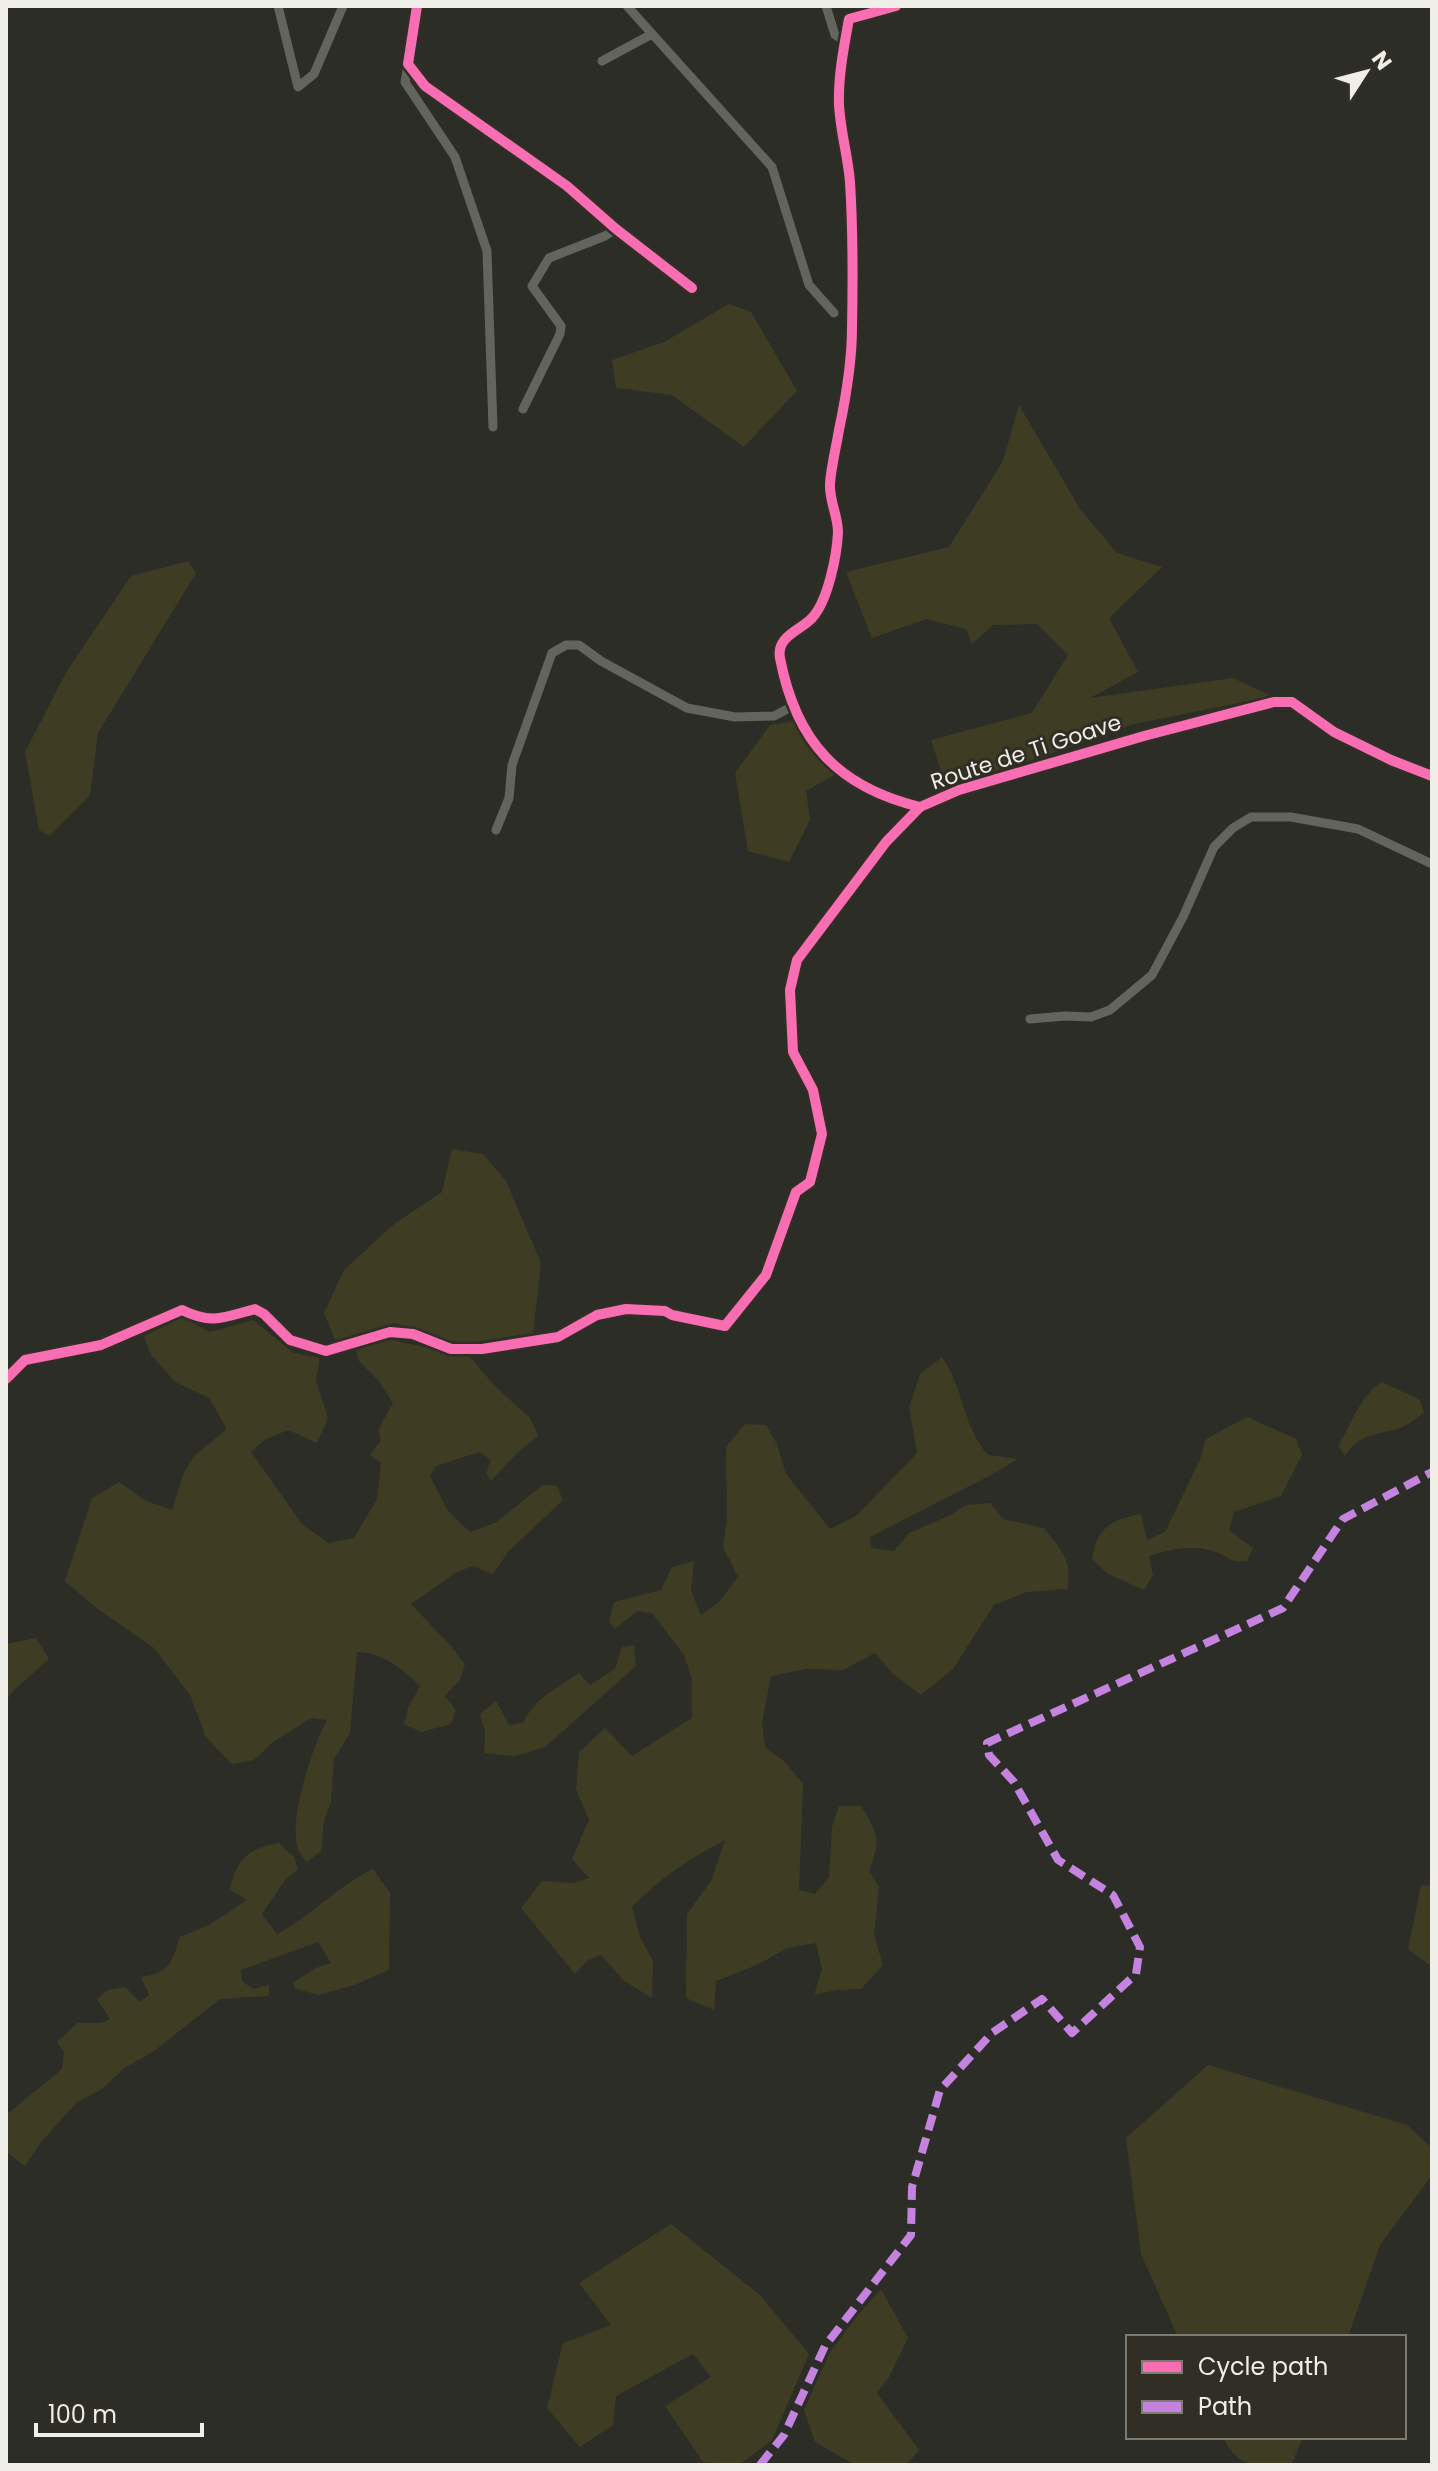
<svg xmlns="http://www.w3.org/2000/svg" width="1438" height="2471" font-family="Poppins,sans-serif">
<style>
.green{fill:#3f3c24}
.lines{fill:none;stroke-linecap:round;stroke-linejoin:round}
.minor{stroke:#64645e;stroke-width:9}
.quiet{stroke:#c483df;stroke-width:8;stroke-dasharray:16 8;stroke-linecap:butt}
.cycleway-casing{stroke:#302e25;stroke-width:15}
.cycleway{stroke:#f96db3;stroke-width:10}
.labels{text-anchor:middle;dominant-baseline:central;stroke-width:6;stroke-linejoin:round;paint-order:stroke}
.street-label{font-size:22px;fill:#efeee8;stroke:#302e25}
</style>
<rect width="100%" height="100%" fill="#2d2d28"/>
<!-- green -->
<g class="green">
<path d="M729 304 751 312 797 391 744 447 672 395 616 388 612 360 664 342Z"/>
<path d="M1019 405 1080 509 1117 553 1162 567 1109 618 1138 672 1090 698 1233 678 1272 696 1130 725 1039 758 946 786 931 740 1032 713 1068 655 1037 624 993 625 972 644 966 629 926 619 872 638 846 572 949 547 1003 461Z"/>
<path d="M188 561 196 573 98 733 90 795 50 836 39 830 25 752 67 671 131 576Z"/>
<path d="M797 721 836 774 806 791 810 820 789 862 748 851 735 773 770 725Z"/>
<path d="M452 1149 483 1154 506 1181 541 1263 533 1333 462 1344 395 1323 335 1340 324 1313 344 1270 394 1224 442 1192Z"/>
<path d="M182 1317 210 1332 253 1320 294 1353 320 1358 316 1381 328 1418 317 1443 288 1430 264 1440 251 1452 302 1524 328 1543 354 1538 377 1499 381 1463 370 1455 381 1440 378 1430 393 1403 378 1380 359 1361 355 1348 391 1340 469 1356 496 1387 530 1418 538 1436 517 1453 491 1481 486 1473 491 1460 479 1452 436 1466 430 1476 448 1511 470 1532 495 1523 543 1485 557 1486 563 1500 508 1552 493 1574 473 1566 457 1572 411 1604 451 1646 465 1665 459 1681 445 1696 456 1710 451 1724 421 1732 404 1724 408 1708 420 1686C402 1669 383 1652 357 1652L350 1733 334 1759 331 1802 324 1821 321 1851 307 1862C303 1857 298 1852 297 1846 290 1814 312 1748 327 1720L311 1718 272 1743 254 1760 232 1764 206 1737 190 1695 154 1648 95 1607 65 1581 92 1498 119 1482 146 1501 172 1510 183 1475 194 1456 227 1429 209 1398 175 1382 151 1355 144 1336Z"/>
<path d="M942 1357C963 1387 963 1427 988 1455L1018 1459 991 1475 870 1537 871 1548 894 1551 909 1533 951 1515 966 1505 990 1503 1003 1519 1044 1528C1060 1549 1074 1561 1067 1589L1027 1592 994 1605 953 1669 921 1695 893 1674 875 1653 843 1670 806 1669 771 1676 762 1722 765 1747 785 1762 803 1784 799 1890 815 1894 829 1877 832 1827 839 1806H861C878 1833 881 1840 869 1871L879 1887 874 1935 883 1965 861 1989 837 1990 814 1995 822 1969 816 1943 787 1948 757 1965 716 1981 714 2010 686 1998 687 1914 711 1881 725 1840C690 1858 659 1879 632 1907L640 1937 653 1961 652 1998 624 1981 601 1955 588 1960 575 1974 521 1908 542 1881 573 1883 589 1878 572 1859 589 1820 576 1789 579 1752 605 1728 632 1756 692 1718V1679L684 1655 652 1613 637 1611 615 1629 609 1622 614 1602 661 1590 672 1567 694 1561 691 1591 701 1615 718 1603 738 1577 723 1547 727 1517 726 1447 745 1424 766 1425 777 1444 786 1474 830 1529 856 1516 917 1453 909 1407 920 1374Z"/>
<path d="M1382 1382 1419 1399 1424 1412C1419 1416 1414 1421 1408 1424 1386 1437 1362 1428 1345 1456L1338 1446C1352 1424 1360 1395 1382 1382Z"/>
<path d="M1247 1417 1296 1439 1302 1455 1281 1496 1234 1512 1229 1530 1253 1548 1247 1561C1227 1563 1228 1555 1212 1551 1191 1544 1169 1550 1149 1556L1153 1575 1144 1590 1108 1574 1092 1559C1097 1527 1111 1520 1141 1514L1147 1540 1165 1532 1200 1460 1206 1439Z"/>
<path d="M36 1638 49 1659 14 1690 6 1701V1644Z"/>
<path d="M634 1645 636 1666 545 1747 515 1756 484 1753 485 1732 480 1714 496 1701 509 1725 523 1723C534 1699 558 1687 579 1673L590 1685 615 1669 622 1647Z"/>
<path d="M279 1843 294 1857 298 1869 285 1880 262 1914 277 1934C312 1916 337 1886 373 1869L390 1893 389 1970 354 1985 318 1995 294 1988V1982L316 1968 331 1963 318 1942 241 1970 242 1981 253 1989 269 1985V1996L220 1999 154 2051 123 2069 102 2089 76 2103 42 2141 25 2166 6 2152V2115L62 2069 64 2052 57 2042 77 2023H101L110 2019 97 1999 108 1990 125 1987 140 2002 149 1995 141 1977C170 1973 172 1962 180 1937L209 1925 247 1900 230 1890C236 1859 249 1848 279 1843Z"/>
<path d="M1432 1885V1967L1408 1949 1421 1886Z"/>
<path d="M1208 2065 1407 2125 1432 2148V2175L1380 2245 1348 2337H1178L1141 2254 1126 2138Z"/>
<path d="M671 2224 759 2294 809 2354 772 2440 739 2465 703 2462 665 2406 711 2377 693 2354 616 2396 613 2425 580 2447 547 2408 563 2343 611 2325 579 2283Z"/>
<path d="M881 2289 908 2338 889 2377 877 2393 919 2450 906 2465H855L815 2442 804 2410 830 2352 858 2315Z"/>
<path d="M1223 2437H1303L1291 2465C1258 2465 1239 2471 1223 2437Z"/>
</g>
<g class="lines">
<!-- minor -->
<g class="minor">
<path d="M278 6 298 87 314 74 343 6"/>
<path d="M417 6 408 64 425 86 567 186 616 229 692 288"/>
<path d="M627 6 772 167 809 285 834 313"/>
<path d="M826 6 835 35 845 41"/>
<path d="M896 6 849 19C844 46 838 77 839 104 840 130 848 156 850 182 853 230 853 280 852 328 852 362 846 397 839 430 836 448 831 467 830 484 829 500 838 516 838 532 837 555 828 601 812 618 800 631 776 636 780 658 796 742 838 787 920 807"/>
<path d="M602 61 652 34"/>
<path d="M408 64 405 82 455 157 487 251 493 427"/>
<path d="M523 409 560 334 561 326 532 286 549 258 605 236 616 229"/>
<path d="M496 830 509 798 512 765 552 653 566 645H579L601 661 687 708 735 717 774 716 795 705"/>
<path d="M1030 1019 1065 1016 1091 1017 1110 1010 1152 975 1183 917 1214 847 1233 828 1251 817H1291L1358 829 1432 864"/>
<path d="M6 1379 25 1360 101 1345 182 1310C212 1325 225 1317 255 1309L264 1314 290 1340 326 1351 390 1332 413 1334 451 1349H482L558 1337 597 1315 626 1309 665 1311 672 1315 725 1326 766 1275 796 1192 810 1182 822 1134 813 1090 793 1052 790 990 797 960 886 842 920 807 959 790 1144 736 1274 702H1292L1334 732 1391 760 1432 776"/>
</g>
<!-- quiet -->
<path class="quiet" d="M760 2465 784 2435 825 2346 911 2235 912 2187 940 2090 992 2033 1042 1999 1072 2033 1136 1974 1140 1947 1113 1895 1058 1860 1014 1782 989 1755 987 1743 1283 1608 1343 1519 1432 1472"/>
<defs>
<g id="cycleway">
<path d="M417 6 408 64 425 86 567 186 616 229 692 288"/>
<path d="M896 6 849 19C844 46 838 77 839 104 840 130 848 156 850 182 853 230 853 280 852 328 852 362 846 397 839 430 836 448 831 467 830 484 829 500 838 516 838 532 837 555 828 601 812 618 800 631 776 636 780 658 796 742 838 787 920 807"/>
<path d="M6 1379 25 1360 101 1345 182 1310C212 1325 225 1317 255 1309L264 1314 290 1340 326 1351 390 1332 413 1334 451 1349H482L558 1337 597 1315 626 1309 665 1311 672 1315 725 1326 766 1275 796 1192 810 1182 822 1134 813 1090 793 1052 790 990 797 960 886 842 920 807 959 790 1144 736 1274 702H1292L1334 732 1391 760 1432 776"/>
</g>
</defs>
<!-- cycleway casing -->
<use href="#cycleway" class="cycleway-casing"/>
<!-- cycleway -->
<use href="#cycleway" class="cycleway"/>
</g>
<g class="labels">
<!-- street labels -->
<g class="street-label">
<text transform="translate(1026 752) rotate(-18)">Route de Ti Goave</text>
</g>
</g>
<!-- border -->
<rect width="1438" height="2471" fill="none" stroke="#efeee8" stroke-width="16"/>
<!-- legend -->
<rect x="1126" y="2335" width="280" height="104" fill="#302e25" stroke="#7c7b73" stroke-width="2"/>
<rect x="1142" y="2361" width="40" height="12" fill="#f96db3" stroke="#7c7b73" stroke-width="2"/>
<text x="1198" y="2375" font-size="24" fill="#efeee8">Cycle path</text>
<rect x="1142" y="2401" width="40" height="12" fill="#c483df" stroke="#7c7b73" stroke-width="2"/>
<text x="1198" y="2415" font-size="24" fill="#efeee8">Path</text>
<!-- north arrow -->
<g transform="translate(1366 72) rotate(54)" stroke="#302e25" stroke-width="6" paint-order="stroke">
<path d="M0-6L14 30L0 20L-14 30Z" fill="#efeee8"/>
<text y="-12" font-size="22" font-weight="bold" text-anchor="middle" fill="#efeee8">N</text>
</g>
<!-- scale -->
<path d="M36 2423v12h166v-12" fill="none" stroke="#efeee8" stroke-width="4"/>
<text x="48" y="2423" font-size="24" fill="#efeee8" stroke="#302e25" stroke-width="6" paint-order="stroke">100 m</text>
</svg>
